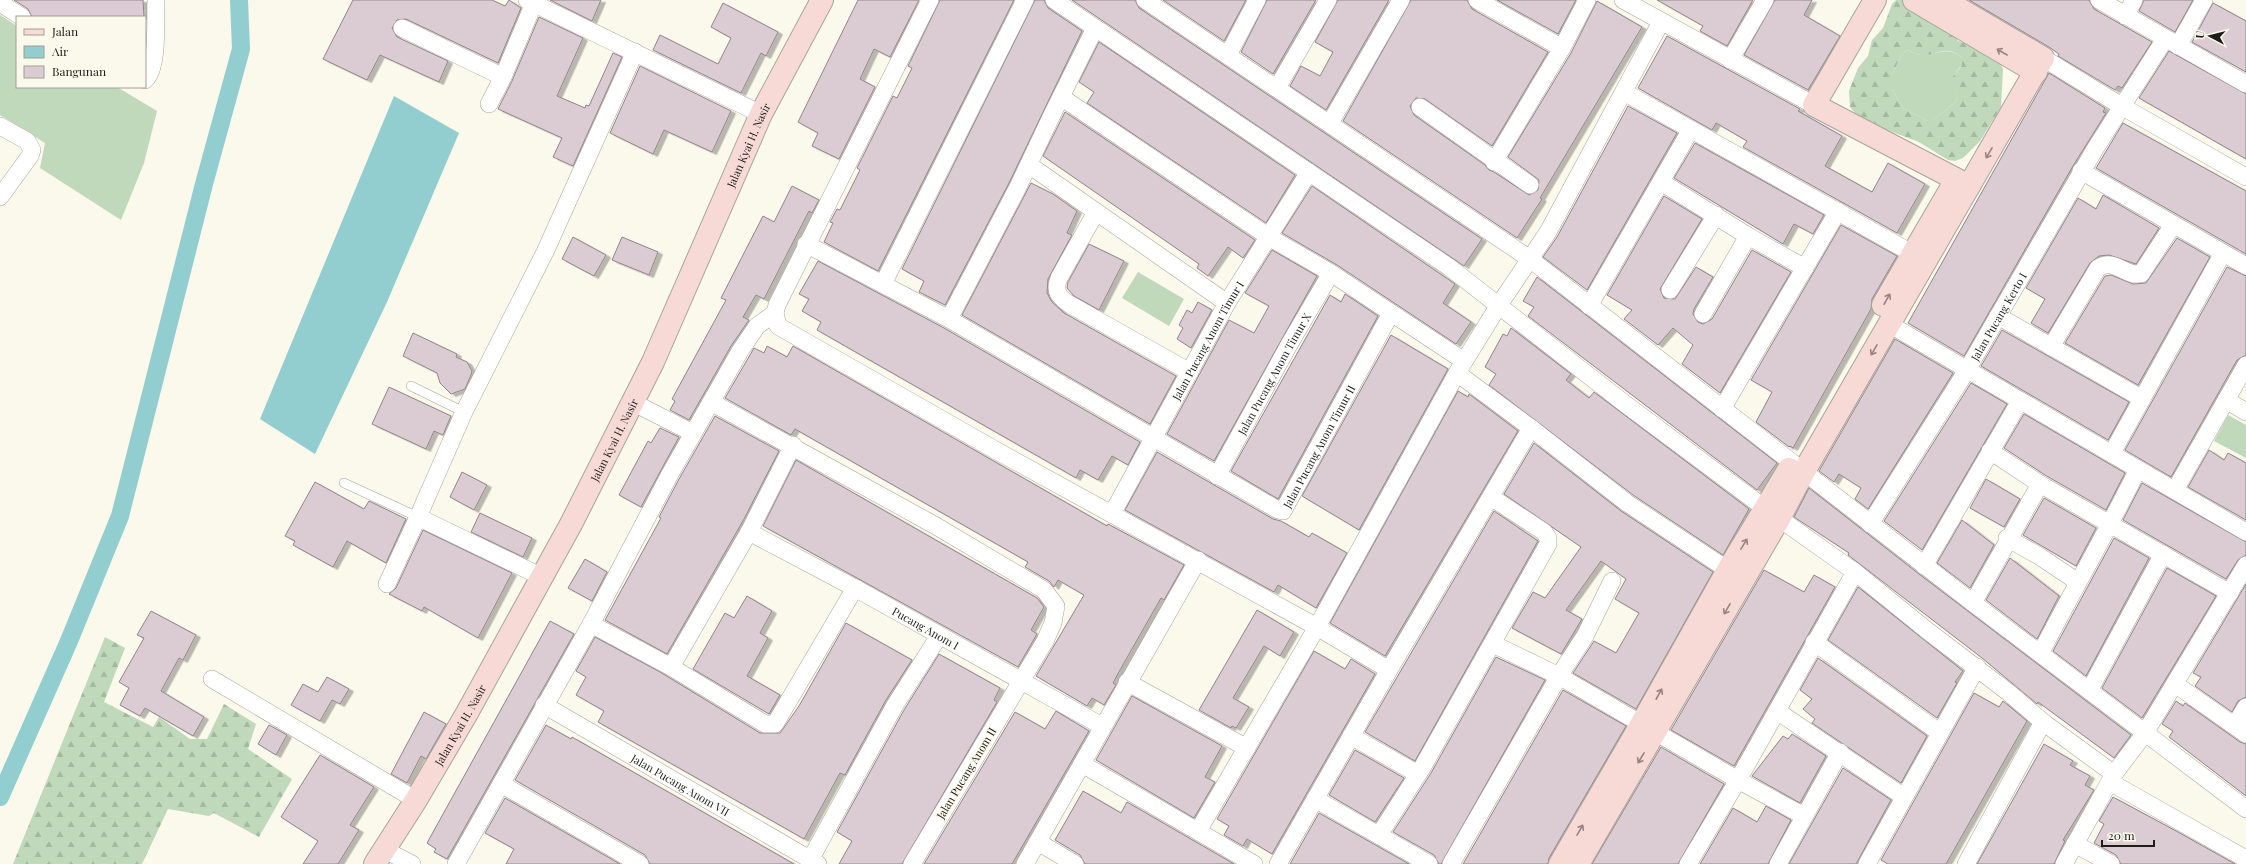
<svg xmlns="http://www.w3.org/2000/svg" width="2246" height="864" font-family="'Playfair Display',serif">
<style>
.grass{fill:#bfd9ba}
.forest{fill:url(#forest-firs);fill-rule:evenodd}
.water{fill:#92ced0}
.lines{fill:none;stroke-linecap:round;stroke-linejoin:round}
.canal{stroke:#92ced0;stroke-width:18}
.building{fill:#daccd2;stroke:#91858a;filter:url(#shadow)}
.service-casing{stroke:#a7a59a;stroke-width:10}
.minor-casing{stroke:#a7a59a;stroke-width:18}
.secondary-casing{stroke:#a7a59a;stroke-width:24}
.service{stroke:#fff;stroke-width:9}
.minor{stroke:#fff;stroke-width:17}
.secondary{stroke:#f7d9d6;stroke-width:22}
.oneway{stroke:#958480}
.labels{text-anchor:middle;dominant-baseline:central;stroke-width:3;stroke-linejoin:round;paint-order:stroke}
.street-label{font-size:11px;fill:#1d1d18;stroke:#fbf8ec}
</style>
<defs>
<pattern id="forest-firs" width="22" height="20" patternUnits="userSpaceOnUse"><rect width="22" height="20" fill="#bfd9ba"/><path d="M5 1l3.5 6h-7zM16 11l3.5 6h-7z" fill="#a4ba9f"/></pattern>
<filter id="shadow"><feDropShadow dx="4.5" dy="2.5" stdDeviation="0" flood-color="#0004"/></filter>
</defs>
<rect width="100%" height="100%" fill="#fbf8ec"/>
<!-- grass -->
<g class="grass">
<path d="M0 15 17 26V87H117L157 111 144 163 121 220 40 168 45 143 0 115Z"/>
<path d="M1907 50C1912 51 1916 55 1921 55 1937 55 1948 45 1962 58V65C1950 76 1955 87 1957 101L1932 121H1928L1903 108 1892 89V75L1901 56Z"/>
<path d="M1138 272 1184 299 1169 326 1122 298Z"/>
<path d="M2228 415 2246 425V458L2214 441Z"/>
</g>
<!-- forest -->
<g class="forest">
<path d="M1896 0H1929L1958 41 1996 54 2003 69 2001 107 1980 141 1963 158 1955 161 1948 160 1919 142 1887 130 1855 113 1850 107 1849 91 1858 68 1868 56 1872 40 1883 28 1892 4ZM1907 50C1912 51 1916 55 1921 55 1937 56 1946 43 1962 58V65L1952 78 1957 101 1932 121H1928L1903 108 1892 89V75L1901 56Z"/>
<path d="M105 637 125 648 104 702 153 727 159 717 190 739H207L224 704 256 724 248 749 292 779 259 837 214 813 209 816 168 809 142 864H13Z"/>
</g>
<!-- water -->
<path class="water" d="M394 96 459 133 387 302 315 454 260 419Z"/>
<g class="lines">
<!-- canal -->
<path class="canal" d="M0 797 69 641 120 516 204 184 241 49 239 0"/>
</g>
<!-- building -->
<g class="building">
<path d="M14 0H143L144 17H32L28 9Z"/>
<path d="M353 0H492L505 6 509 0 521 8 498 63 406 19 397 20 392 28 397 37 448 61 439 82 380 55 367 80 323 59Z"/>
<path d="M550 0H601L592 21Z"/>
<path d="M858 0H919L890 57 874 49 860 79 875 87 839 159 812 146 818 133 798 122Z"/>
<path d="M940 0H1014L878 271 824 242 833 223 830 222 837 209 840 210 860 170 857 168 893 96 897 98 912 68 908 66Z"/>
<path d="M1035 0H1044L1048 8 1082 31 1009 183 945 305 919 292 924 281 902 269Z"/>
<path d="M1072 0H1135L1139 8 1482 239 1464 266Z"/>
<path d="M1163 0H1246L1224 41Z"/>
<path d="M1267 0H1316L1273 74 1241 52Z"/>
<path d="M1338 0H1389L1326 110 1290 86 1301 66 1320 76 1333 52 1315 42Z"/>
<path d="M1411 0H1467L1472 9 1548 52 1492 146 1425 99 1416 98 1410 106 1414 115 1485 165 1489 170 1494 172 1529 195 1538 190 1539 180 1508 157 1571 53 1597 1 1642 27 1540 198 1542 199 1517 238 1343 121Z"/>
<path d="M1497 0H1576L1558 34Z"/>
<path d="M1657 0H1753L1727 46 1700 31 1703 26Z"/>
<path d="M1775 0H1812L1804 15 1840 36 1808 90 1744 55Z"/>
<path d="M1969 0H2089L2094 9 2152 42 2122 88 2118 86 2115 90 2058 56 2059 54 2049 47Z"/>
<path d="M2144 0H2193L2175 32 2139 11Z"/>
<path d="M723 3 778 32 766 56 761 53 741 93 653 50 660 35 718 64 731 38 711 27Z"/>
<path d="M2213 3 2246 21V72L2192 42Z"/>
<path d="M539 17 583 38 557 96 585 108 586 105 589 106 613 53 622 57 573 166 553 157 562 138 498 109 512 81Z"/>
<path d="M1667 36 1800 109 1798 111 1842 136 1825 166 1872 192 1888 163 1925 184 1897 233 1743 147 1747 141 1716 123 1712 130 1638 88Z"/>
<path d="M1099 42 1295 175 1266 223 1087 103 1094 92 1079 82Z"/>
<path d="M2169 51 2246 94V159L2139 98Z"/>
<path d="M640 66 731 111 712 152 664 130 653 154 610 133Z"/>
<path d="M2049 73 2105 108 2103 112 2106 113 2073 166 1964 356 1908 323Z"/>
<path d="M1628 106 1677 133 1587 290 1543 257 1557 237Z"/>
<path d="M1065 112 1255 240 1243 258 1228 247 1208 276 1197 268 1199 264 1043 156Z"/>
<path d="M2123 123 2246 191V254L2096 168Z"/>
<path d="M1695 143 1824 215 1813 234 1794 224 1783 244 1674 178Z"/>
<path d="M1031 183 1053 194 1077 211 1067 233 1072 235 1048 279 1047 293 1052 302 1064 313 1176 376 1150 424 962 315Z"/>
<path d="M792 186 819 200 812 213 809 211 764 299 756 295 743 317 749 320 731 346 689 420 670 410 675 401 672 399 726 300 721 298 763 216 774 222Z"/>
<path d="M1312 186 1455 284 1443 303 1471 322 1456 344 1337 265 1282 233Z"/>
<path d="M2103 195 2159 228 2136 264 2109 255 2099 256 2090 263 2048 333 2031 323 2045 299 2026 288 2078 198 2096 209Z"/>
<path d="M1664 196 1702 219 1660 289 1664 298 1675 299 1696 267 1713 277 1694 309 1693 314 1698 322 1703 324 1712 319 1752 250 1791 272 1720 393 1682 364 1693 345 1673 328 1658 345 1624 319 1632 310 1607 295Z"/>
<path d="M1841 225 1897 256 1872 299 1871 309 1793 448 1790 446 1789 447 1756 422 1772 392 1751 380Z"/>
<path d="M573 237 606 255 594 276 562 259Z"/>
<path d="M622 237 658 252 649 275 612 260Z"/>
<path d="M2177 238 2210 257 2138 385 2065 343 2105 276 2111 275 2133 284 2146 283Z"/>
<path d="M1089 244 1124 261 1099 310 1074 296 1067 288 1068 282Z"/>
<path d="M1272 250 1317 276 1214 461 1167 434 1229 320 1254 333 1269 306 1245 293Z"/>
<path d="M818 261 944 328 1140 442 1128 465 1112 456 1098 480 1080 470 1076 478 817 330 821 322 802 311 809 299 799 294Z"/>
<path d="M2227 267 2246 276V355L2237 360 2171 477 2125 450Z"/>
<path d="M1537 277 1777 463 1757 490 1528 316 1534 307 1523 301Z"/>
<path d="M1345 294 1378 316 1278 499 1231 471 1330 295 1341 302Z"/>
<path d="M1198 302 1212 310 1191 348 1177 339 1183 328 1179 325 1187 310 1192 313Z"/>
<path d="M1511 328 1571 374 1566 380 1589 398 1594 392 1749 509 1723 555 1633 495 1489 385 1496 374 1485 367 1503 334 1507 336Z"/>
<path d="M2002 330 2129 402 2108 440 1981 366Z"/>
<path d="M413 333 457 354 456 357 467 362 472 371 471 375 465 389 451 394 440 383 437 373 403 356Z"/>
<path d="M1391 335 1448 369 1359 530 1302 496Z"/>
<path d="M1895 339 1953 373 1868 509 1855 499 1861 488 1839 474 1834 482 1819 471Z"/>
<path d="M767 346 787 357 793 346 1107 526 1108 524 1184 565 1164 600 1161 598 1120 670 1113 683 1116 685 1104 705 1092 698 1087 706 1036 676 1084 595 1058 580 1054 587 1049 581 1025 567 1028 562 795 429 791 435 725 398 754 348 764 353Z"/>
<path d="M1971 383 2007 404 1922 550 1884 521Z"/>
<path d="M389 387 451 416 443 435 434 431 426 449 372 424Z"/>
<path d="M1458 391 1468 397 1469 394 1518 431 1385 656 1330 623Z"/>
<path d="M2024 414 2125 473 2106 510 2045 475 2004 448Z"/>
<path d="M715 416 779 451 744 519 667 654 605 620 661 518 659 517 679 479Z"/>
<path d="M660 428 679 437 641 507 619 495 648 441 651 443Z"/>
<path d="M1534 443 1621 511 1713 572 1636 709 1573 673 1594 641 1616 653 1639 613 1615 599 1626 579 1601 561 1566 610 1582 619 1561 654 1512 628 1533 592 1545 598 1581 547 1504 494Z"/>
<path d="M2209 450 2224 460 2228 453 2246 463V520L2188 487Z"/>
<path d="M1157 452 1273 519 1281 521 1309 537 1312 533 1347 553 1316 608 1278 585 1274 592 1125 510Z"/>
<path d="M796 460 1037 598 1044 607 1031 630 1037 634 1018 667 763 526Z"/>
<path d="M462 472 487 485 474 510 450 497Z"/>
<path d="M1986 479 2020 499 2004 527 1970 508Z"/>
<path d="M315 482 364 509 369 501 406 519 386 563 347 541 333 567 293 545 295 541 285 536Z"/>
<path d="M2142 483 2246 542V555L2238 560 2226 579 2123 520Z"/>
<path d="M1809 488 1919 574 2131 735 2114 758 2038 702 2037 704 1982 658 1848 555 1849 553 1794 517Z"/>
<path d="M2044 498 2096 528 2076 566 2023 535Z"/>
<path d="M1494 511 1538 541 1415 761 1365 732Z"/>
<path d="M480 513 532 538 523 557 471 532Z"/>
<path d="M1962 520 1994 545 1970 588 1937 563Z"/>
<path d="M423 530 512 573 478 638 424 607 422 611 389 594 396 588Z"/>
<path d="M2114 538 2149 558 2086 676 2053 651Z"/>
<path d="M2010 558 2059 596 2037 639 1986 600Z"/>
<path d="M585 559 607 572 592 601 568 588Z"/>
<path d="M2167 568 2216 596 2142 718 2102 688Z"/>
<path d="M1764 570 1804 592 1814 575 1835 587 1734 766 1671 730Z"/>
<path d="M2246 584V697L2238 701 2232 712 2195 686 2201 677 2193 673Z"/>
<path d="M1858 587 1963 671 1955 682 1957 683 1937 718 1828 640Z"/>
<path d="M747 596 772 611 760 633 768 638 747 676 780 695 769 714 693 669 725 613 734 618Z"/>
<path d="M1257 610 1294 632 1280 656 1264 646 1233 698 1249 707 1236 728 1232 726 1231 728 1199 710Z"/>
<path d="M151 611 196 635 183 660 179 658 161 691 204 717 193 736 145 708 140 716 120 705 129 688 119 682 144 638 137 635Z"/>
<path d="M550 621 574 634 447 859 434 852 436 849 427 843Z"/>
<path d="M846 623 912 660 886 700 845 775 840 773 804 839 598 722 604 711 576 695 586 677 576 671 595 637 660 672 760 733H780L799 706Z"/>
<path d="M1314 651 1345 669 1351 659 1375 674 1272 854 1247 839 1243 846 1224 835 1229 826 1217 819Z"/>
<path d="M939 654 1000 688 994 700 997 702 902 864H839L852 841 837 832 904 710Z"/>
<path d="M1496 657 1545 680 1441 864H1439L1434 855 1393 832 1431 773Z"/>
<path d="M1818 658 1927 736 1901 783 1812 723 1815 719 1803 709 1812 699 1800 690Z"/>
<path d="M327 677 349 689 340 704 332 700 320 721 291 705 303 684 318 692Z"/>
<path d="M1563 690 1626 726 1549 858 1548 864H1463Z"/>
<path d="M1974 693 1999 707 2003 701 2027 721 1946 864H1888L1881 860Z"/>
<path d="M1132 696 1222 746 1205 777 1215 782 1194 818 1096 760Z"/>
<path d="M2176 701 2183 706 2185 703 2240 742 2246 744V796L2169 737 2173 731 2162 724Z"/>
<path d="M1056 711 1089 731 1012 864H924L1015 712 1045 729Z"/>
<path d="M424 712 446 724 426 759 421 756 407 783 391 774Z"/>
<path d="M269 725 287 735 276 755 258 744Z"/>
<path d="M546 725 571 739 572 737 794 864H650L645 855 515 780Z"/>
<path d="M1792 734 1826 756 1800 803 1752 776 1783 736 1788 739Z"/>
<path d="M2044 744 2073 761 2070 765 2090 776 2085 785 2094 790 2063 840 2065 841 2054 864H1977Z"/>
<path d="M1661 747 1724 784 1678 864H1592Z"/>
<path d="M1355 750 1404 778 1375 822 1329 795Z"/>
<path d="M320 755 374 787 350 825 359 830 338 864H303L318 841 281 817Z"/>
<path d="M1843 768 1891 800 1856 864H1789Z"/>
<path d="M1083 791 1121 813 1127 802 1234 864H1085L1080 855 1055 840Z"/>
<path d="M2113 797 2178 832 2235 864H2121L2116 855 2094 843 2104 824 2099 821Z"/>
<path d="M505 798 620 864H506L514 849 485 833Z"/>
<path d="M1766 806 1791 820 1768 864H1700L1733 808 1757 822Z"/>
<path d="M1319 813 1409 864H1290Z"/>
</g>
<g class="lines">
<defs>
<g id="service">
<path d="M411 386 464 412"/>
<path d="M344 483 418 517"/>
</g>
<g id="minor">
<path d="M527 0 761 114"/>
<path d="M930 0 777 305 775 313 778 326 997 451 1317 627 1389 670"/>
<path d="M1054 0 1449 267 1624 403 1766 509 1855 572 1929 632 2008 692 2043 722 2114 774 2064 864"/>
<path d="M1145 0 1530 259 1973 603 2246 809"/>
<path d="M1477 0 1562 48"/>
<path d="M1623 0 1814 105"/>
<path d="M2099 0 2246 84"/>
<path d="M0 3 22 17"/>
<path d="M2125 16 2134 0"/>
<path d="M402 28 503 77 534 3"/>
<path id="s1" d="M1095 28 1051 117 1018 187 949 319 1278 510 1283 511 1391 313"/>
<path d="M2178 46 2204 0"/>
<path d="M1228 55 1257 0"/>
<path d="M2043 58 2123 107 2246 177"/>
<path d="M1730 60 1765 0"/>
<path d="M145 80C159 68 155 19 156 0"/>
<path d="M1277 88 1328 0"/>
<path d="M1624 92 1924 260"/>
<path d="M1061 97 1269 237 1331 273 1464 361"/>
<path d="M489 104 503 77"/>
<path d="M1420 107 1530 185"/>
<path d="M1330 123 1401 0"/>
<path d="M0 126 27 141 32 150 30 156 0 197"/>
<path d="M1494 162 1562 48 1587 0"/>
<path d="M1029 165 1227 303"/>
<path d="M2081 171 2246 266"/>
<path d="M1661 182 1748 236 1805 268"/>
<path d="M1096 212 1059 278C1054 291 1058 296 1069 304L1190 372"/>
<path d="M806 244 949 319"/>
<path d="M883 284 1025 0"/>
<path d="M1670 290 1716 215"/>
<path d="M1589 306 1690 131"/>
<path d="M1703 314 1748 236"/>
<path d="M1998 316 2141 398"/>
<path d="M1889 324 2246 532"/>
<path d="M2051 347 2098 268C2114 257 2125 277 2141 274L2173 225"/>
<path d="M2226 400 2246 412"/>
<path d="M711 402 936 526 1044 590 1056 606 1053 623 1045 641 912 864"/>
<path d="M634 403 693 433"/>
<path d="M1722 409 1838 211"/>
<path d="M1531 428 1627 503 1737 576"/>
<path d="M1990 451 2040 484 2230 593"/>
<path d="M2112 453 2223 253"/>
<path id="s2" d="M1217 476 1290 343 1331 273"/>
<path d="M2175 490 2246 365"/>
<path id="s3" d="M1112 514 1227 303 1309 172"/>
<path id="s4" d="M1870 524 1967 370 2095 149 2165 39"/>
<path id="s5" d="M749 532 855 588 1102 726"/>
<path d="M2007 538 2039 556 2078 582"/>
<path d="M1924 566 2020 401"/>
<path d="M542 577 418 517 464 412 545 252 635 52"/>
<path d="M387 584 418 517"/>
<path d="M1973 603 2040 484"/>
<path d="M591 624 671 667 765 724H775L855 588"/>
<path d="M1814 642 1940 733"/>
<path d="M1493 644 1559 676 1738 780 1804 816"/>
<path d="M2040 654C2072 592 2107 532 2138 469"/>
<path d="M671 667 749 532 793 445"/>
<path d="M212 679 416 800"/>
<path d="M1127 682 1247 748"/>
<path d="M2175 684 2246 734"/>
<path d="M2089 691 2163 554"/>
<path id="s6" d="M544 705 818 864"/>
<path d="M1777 711 1904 797"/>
<path d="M2235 725 2246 707"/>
<path d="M1351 736 1418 774"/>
<path d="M1082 764 1254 864"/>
<path d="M2114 774 2145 733 2246 565"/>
<path d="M2110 782 2246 859"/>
<path d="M501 784 640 864"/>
<path d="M1315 799 1429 864"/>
<path d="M1198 831 1317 627 1457 373 1499 305 1548 232 1661 22"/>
<path d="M1379 835 1422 768 1548 544V538L1544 532 1491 497"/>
<path d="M1038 842 1075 864"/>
<path d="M2075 844 2111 864"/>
<path d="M385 850 412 864"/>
<path d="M810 860 895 705 939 636"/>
<path d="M456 864 591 624 670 474 740 351 757 326 775 313"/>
<path d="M1025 864 1198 560"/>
<path d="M1278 864 1389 670 1531 428 1457 373"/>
<path d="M1451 864 1559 676 1585 636 1612 581"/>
<path d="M1688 864 1738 780 1855 572"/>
<path d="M1778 864 1840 752"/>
<path d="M1867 864 1977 667"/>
<path d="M1966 864 2043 722"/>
</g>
<g id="secondary">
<path d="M1875 0 1814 105 1969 186"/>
<path d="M1914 0 2036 72"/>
<path d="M1883 305 1953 185"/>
<path id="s7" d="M375 864 416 800 467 713 571 524 653 362 761 114 822 0"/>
<path d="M1560 864 1642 723 1728 570 1789 469"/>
<path d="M1578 864 1780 517 1803 473 2043 58 1944 0"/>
</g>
</defs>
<!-- service casing -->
<use href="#service" class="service-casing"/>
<!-- minor casing -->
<use href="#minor" class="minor-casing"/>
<!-- secondary casing -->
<use href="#secondary" class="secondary-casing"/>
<!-- service -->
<use href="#service" class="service"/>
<!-- minor -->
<use href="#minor" class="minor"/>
<!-- secondary -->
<use href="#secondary" class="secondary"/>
</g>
<!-- one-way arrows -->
<defs><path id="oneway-shaft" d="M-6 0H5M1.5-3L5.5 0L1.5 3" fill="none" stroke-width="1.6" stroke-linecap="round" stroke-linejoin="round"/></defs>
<g class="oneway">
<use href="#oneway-shaft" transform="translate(2002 52) rotate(-150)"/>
<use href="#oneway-shaft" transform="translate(1989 153) rotate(120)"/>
<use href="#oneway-shaft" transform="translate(1887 299) rotate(-61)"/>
<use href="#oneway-shaft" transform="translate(1874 350) rotate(120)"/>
<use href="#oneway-shaft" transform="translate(1744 544) rotate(-58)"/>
<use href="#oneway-shaft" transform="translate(1727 609) rotate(120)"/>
<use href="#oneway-shaft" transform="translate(1659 694) rotate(-61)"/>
<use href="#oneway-shaft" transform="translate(1641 758) rotate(121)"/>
<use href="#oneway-shaft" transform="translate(1580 830) rotate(-60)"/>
</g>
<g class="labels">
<!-- street labels -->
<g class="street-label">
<text stroke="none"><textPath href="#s7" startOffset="811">Jalan Kyai H. Nasir</textPath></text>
<text stroke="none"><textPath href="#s4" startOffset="244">Jalan Pucang Kerto I</textPath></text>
<text stroke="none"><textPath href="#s3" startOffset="198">Jalan Pucang Anom Timur I</textPath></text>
<text stroke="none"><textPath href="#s2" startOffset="117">Jalan Pucang Anom Timur X</textPath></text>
<text stroke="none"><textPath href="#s7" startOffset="487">Jalan Kyai H. Nasir</textPath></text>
<text stroke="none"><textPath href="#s1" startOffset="785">Jalan Pucang Anom Timur II</textPath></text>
<text stroke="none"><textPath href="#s5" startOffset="201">Pucang Anom I</textPath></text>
<text stroke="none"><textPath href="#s7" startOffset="163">Jalan Kyai H. Nasir</textPath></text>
<text transform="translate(966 773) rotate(-59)">Jalan Pucang Anom II</text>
<text stroke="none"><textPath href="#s6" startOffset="158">Jalan Pucang Anom VII</textPath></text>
</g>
</g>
<!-- legend -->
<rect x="16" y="16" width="130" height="72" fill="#fbf8ec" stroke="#a2a097"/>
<rect x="24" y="29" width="20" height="6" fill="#f7d9d6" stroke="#a2a097"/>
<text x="52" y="36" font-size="12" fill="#1d1d18">Jalan</text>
<rect x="24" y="46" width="20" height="12" fill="#92ced0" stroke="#a2a097"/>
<text x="52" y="56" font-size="12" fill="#1d1d18">Air</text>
<rect x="24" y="66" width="20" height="12" fill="#daccd2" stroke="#a2a097"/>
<text x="52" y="76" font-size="12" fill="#1d1d18">Bangunan</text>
<!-- north arrow -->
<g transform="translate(2210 36) rotate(277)" stroke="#fbf8ec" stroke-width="3" paint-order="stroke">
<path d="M0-3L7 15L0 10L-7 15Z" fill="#1d1d18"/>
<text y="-6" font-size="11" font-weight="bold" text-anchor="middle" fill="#1d1d18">U</text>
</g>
<!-- scale -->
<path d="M2102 840v6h52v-6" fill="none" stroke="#1d1d18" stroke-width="2"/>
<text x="2108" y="840" font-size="12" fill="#1d1d18" stroke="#fbf8ec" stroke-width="3" paint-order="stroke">20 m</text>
</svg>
